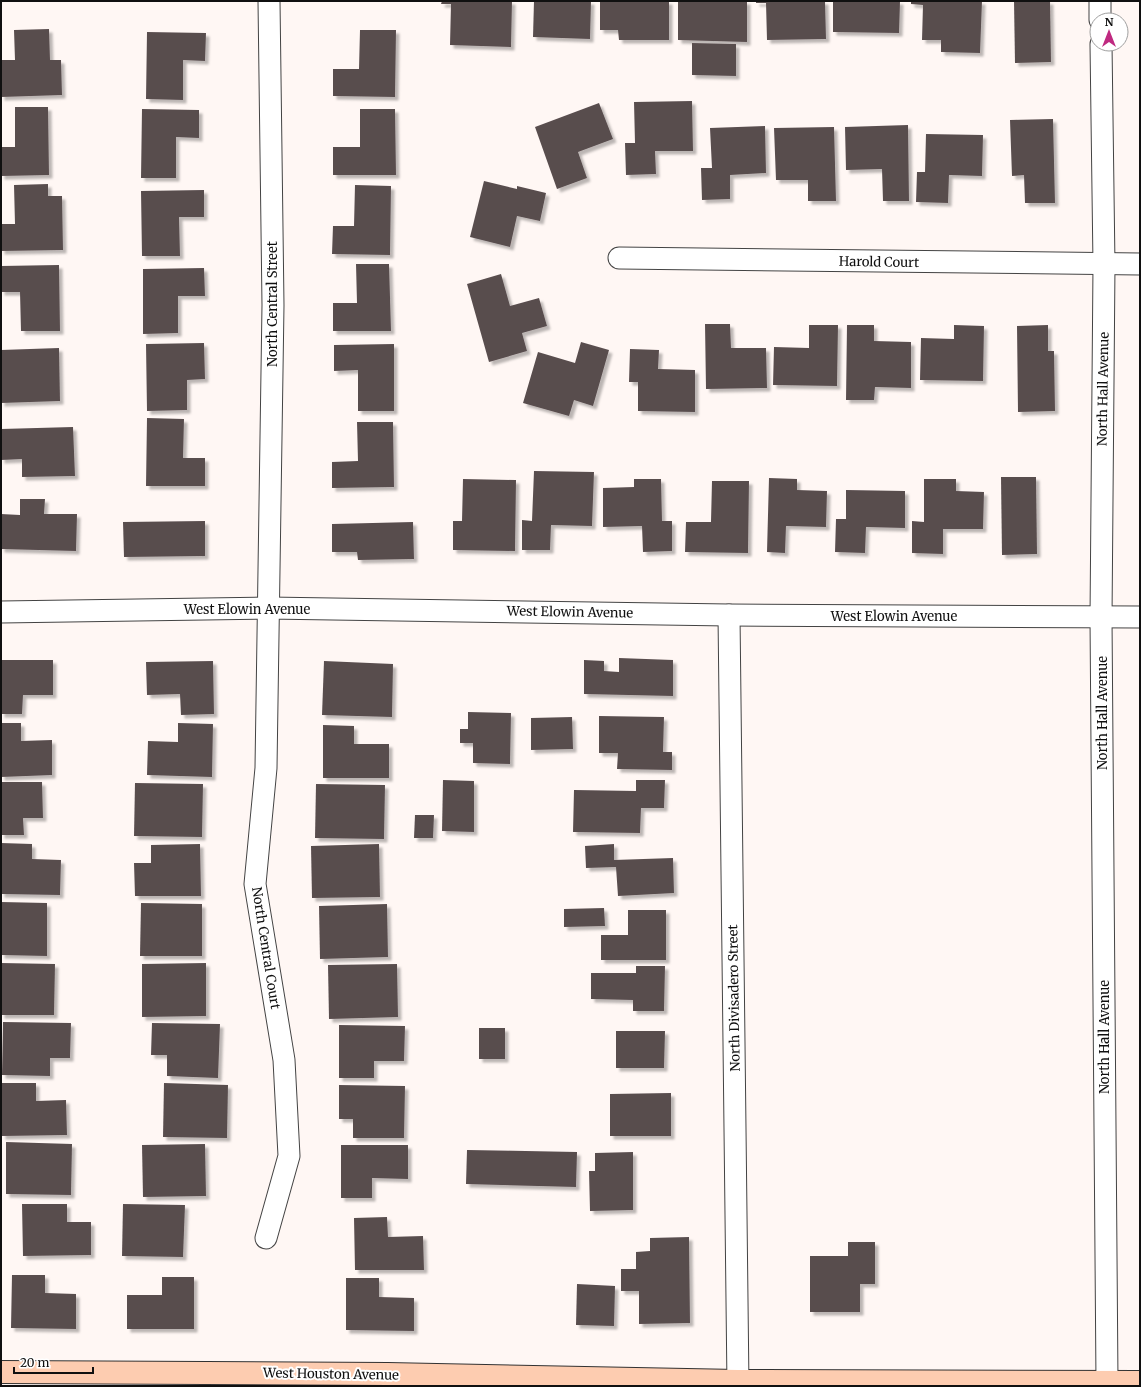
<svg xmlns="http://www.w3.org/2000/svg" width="1141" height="1387" font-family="Merriweather,serif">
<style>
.building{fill:#594d4e;filter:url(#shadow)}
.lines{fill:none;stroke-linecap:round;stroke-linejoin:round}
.minor-casing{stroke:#434343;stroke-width:23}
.secondary-casing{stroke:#323232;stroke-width:24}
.minor{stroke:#fff;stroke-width:21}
.secondary{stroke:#fdccb0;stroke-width:22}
.labels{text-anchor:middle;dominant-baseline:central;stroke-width:4;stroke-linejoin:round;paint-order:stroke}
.street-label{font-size:13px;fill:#101010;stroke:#fff}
</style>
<defs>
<filter id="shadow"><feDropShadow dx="3.5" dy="3.5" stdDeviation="1" flood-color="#0004"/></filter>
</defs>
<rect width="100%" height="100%" fill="#fff7f4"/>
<!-- building -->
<g class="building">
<path d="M442 1H512L511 47 450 45 451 4H441Z"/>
<path d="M534 1H591L590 39 533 37Z"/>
<path d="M600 1H669V40H619L618 30H600Z"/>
<path d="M678 1H747V42L678 40Z"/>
<path d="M756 1H825L826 39 767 40 766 3H756Z"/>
<path d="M833 1H900L899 33 833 32Z"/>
<path d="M911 1H982L980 53 941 52V40H922L923 5 911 4Z"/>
<path d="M1014 1H1050L1051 62 1015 63Z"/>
<path d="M49 29 50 60H61L62 95 1 97V60H15L14 30Z"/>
<path d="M360 30H396L395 97 333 96V69H359Z"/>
<path d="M147 32 206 33 205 61 183 60V100L146 99Z"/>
<path d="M692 43 736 44V76L692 75Z"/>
<path d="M692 101 693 151H655L656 174 626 175 625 143H635L634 102Z"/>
<path d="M599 103 613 139 578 152 587 178 557 189 535 127Z"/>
<path d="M15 107H48L49 175 1 176V147H15Z"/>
<path d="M142 109 199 110V138L176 137V178H141Z"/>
<path d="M360 109H395L396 175H333V147H360Z"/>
<path d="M1053 119 1055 203H1025L1024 175 1012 176 1010 120Z"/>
<path d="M908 125 909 201H883L882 169 846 170 845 127Z"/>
<path d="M765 126 766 173 730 175V199L702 200 701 168H712L710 128Z"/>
<path d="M834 127 836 201H808V180H776L774 128Z"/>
<path d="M926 134 983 135 982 176 949 175 948 203 916 202 917 172H925Z"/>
<path d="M484 181 517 189V186L546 193 540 221 517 216 510 247 470 237Z"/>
<path d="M48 184V196H62L63 250 1 251V224H15L14 185Z"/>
<path d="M355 185 391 186 390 255 332 254 333 226H354Z"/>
<path d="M204 190V217H179L180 256H142L141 191Z"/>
<path d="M356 264H389L391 331H333V303H357Z"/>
<path d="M59 265 60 331H21L20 292H1V266Z"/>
<path d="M204 268 205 296H178V333L143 334V269Z"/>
<path d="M501 274 510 306 539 298 547 326 522 333 527 351 489 362 467 284Z"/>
<path d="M705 324H730L731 348H766L767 388 706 389Z"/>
<path d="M809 325H838L837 386 773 385 774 347 809 348Z"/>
<path d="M847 325H874V341L911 342V388L875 387 874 400H846Z"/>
<path d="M954 325 984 326 983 381 920 380 921 338 954 339Z"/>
<path d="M1048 325V351H1054L1055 411 1018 412 1017 326Z"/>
<path d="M581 342 609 350 593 406 574 400 569 416 523 403 538 352 575 363Z"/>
<path d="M204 343 205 379 187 380V410L147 411 146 344Z"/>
<path d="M394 344V411H358V370L334 371V345Z"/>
<path d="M59 348 60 401 1 403V350Z"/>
<path d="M630 349 659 350 658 369 695 370V412L638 411V382H629Z"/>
<path d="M147 418 184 419 183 458H205V486H146Z"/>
<path d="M357 422H393L394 487 332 488V462L358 461Z"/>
<path d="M73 427 75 476 22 477V459L1 460V429Z"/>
<path d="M534 471 594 472 592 526 551 525 550 550H522V520L532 521Z"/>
<path d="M1001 477H1036L1037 554 1002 555Z"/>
<path d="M769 478 797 479V490L827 491 826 527 786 526 785 553 767 552Z"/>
<path d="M463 479 516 480 515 551 453 550V521H462Z"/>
<path d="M634 479H661L662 521H672V551L643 552 642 526 603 527V488L634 487Z"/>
<path d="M924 479H956V491L984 492 983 529H943V554L912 553V521L924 522Z"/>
<path d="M712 481H749L748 553 685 552 686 522H711Z"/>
<path d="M846 490 905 491V528L866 527 865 553 835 552 836 519H846Z"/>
<path d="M20 499H45L44 514H77L76 551 1 549V514L20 515Z"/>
<path d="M205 521V556L124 557 123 522Z"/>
<path d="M413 522 414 559 358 560 357 552H332V524Z"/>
<path d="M619 658 673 660V696L584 694V660L604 661V671L619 672Z"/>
<path d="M1 660H53V695H23L22 714H1Z"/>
<path d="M213 661 214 714 181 715 180 694 147 695 146 662Z"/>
<path d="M324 661 393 664 392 717 322 715Z"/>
<path d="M468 712 511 713 510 764 473 763V743H460V729H468Z"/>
<path d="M599 716 664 717 663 752H672V770L617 769 618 753H599Z"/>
<path d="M572 717 573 749 531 750V718Z"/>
<path d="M1 723H21V741L52 740V775L1 777Z"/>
<path d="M178 723 213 724 212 777 147 775 148 741 178 742Z"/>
<path d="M323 725 354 726V744H389V778H323Z"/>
<path d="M443 780 474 781V832L442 831Z"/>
<path d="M636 780H665L664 808H641L640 833 573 832 574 790 636 791Z"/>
<path d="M1 782H42L43 818H23L24 835H1Z"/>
<path d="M135 783 203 784 202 837 134 836Z"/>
<path d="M316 784 385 785 384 839 315 838Z"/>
<path d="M415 815H434L433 838H414Z"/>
<path d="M1 843 32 844V859L61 860 60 895 1 894Z"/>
<path d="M200 844 201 896H135L134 863H151V845Z"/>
<path d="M379 844 380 897 312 898 311 846Z"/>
<path d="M614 844V860L673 858 674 893 618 896 616 867 586 868 585 846Z"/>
<path d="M1 902 47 903V956L1 955Z"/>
<path d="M141 903 202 904V956H140Z"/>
<path d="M387 904 388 957 320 959 319 906Z"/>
<path d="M604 908 605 926 564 927V909Z"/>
<path d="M628 910H666V960H601V935H628Z"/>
<path d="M1 963 55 964 54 1015H1Z"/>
<path d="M206 963V1016L142 1017V964Z"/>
<path d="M397 964 398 1017 329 1019 328 965Z"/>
<path d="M636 966H665L664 1011H633V1000L591 999V973H636Z"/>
<path d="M3 1022 71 1023 70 1058H50V1076L2 1075Z"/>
<path d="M152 1023 220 1024 218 1078 167 1076V1055H151Z"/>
<path d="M339 1025 405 1026 404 1061H374V1078H339Z"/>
<rect x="479" y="1028" width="26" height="31"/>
<path d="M616 1031H665L664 1068H616Z"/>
<path d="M1 1083H36V1101L66 1100 67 1135 2 1136Z"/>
<path d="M164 1083 228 1085 227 1138 163 1137Z"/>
<path d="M339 1085 405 1086 404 1138H353V1119H339Z"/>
<path d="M671 1093V1136H610V1094Z"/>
<path d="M6 1142 72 1144 71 1195 6 1194Z"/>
<path d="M205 1144 206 1196 143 1197 142 1145Z"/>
<path d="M341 1145H408V1179L372 1178V1198H341Z"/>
<path d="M467 1150 577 1152 576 1187 466 1184Z"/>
<path d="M633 1152V1210L590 1211 589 1171H595V1153Z"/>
<path d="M22 1204H67V1222H91V1255L23 1256Z"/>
<path d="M123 1204 185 1205 183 1257 122 1256Z"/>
<path d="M387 1217 388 1237 423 1236 424 1270H355L354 1218Z"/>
<path d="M689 1237 690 1323 639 1324V1291H621V1269H636V1252L650 1251V1238Z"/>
<path d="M848 1242H875V1284H860V1312H810V1256H848Z"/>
<path d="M12 1275H45V1293L76 1294V1329L11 1328Z"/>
<path d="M162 1277H194V1329H127V1295H162Z"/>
<path d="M346 1278H379V1297L414 1298V1331L346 1330Z"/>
<path d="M577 1284 615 1286 614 1326 576 1325Z"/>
</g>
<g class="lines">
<defs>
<g id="minor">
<path d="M1100 1V20"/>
<path d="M1101 44 1104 265 1101 618 1107 1382"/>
<path d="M619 258 1140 264"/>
<path d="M1 612 268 608 729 615 1140 617"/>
<path d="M729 615 738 1386"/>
<path d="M266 1238 289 1156 284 1060 255 884 266 768 273 305 269 1"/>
</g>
<path id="secondary" d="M1 1372 388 1374 738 1381 1140 1382"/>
</defs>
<!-- minor casing -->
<use href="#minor" class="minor-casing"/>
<!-- secondary casing -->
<use href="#secondary" class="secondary-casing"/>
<!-- minor -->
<use href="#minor" class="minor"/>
<!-- secondary -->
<use href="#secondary" class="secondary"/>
</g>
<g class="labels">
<!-- street labels -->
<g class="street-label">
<text transform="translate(879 262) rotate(1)">Harold Court</text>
<text transform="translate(272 304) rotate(-90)">North Central Street</text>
<text transform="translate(1103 389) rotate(-89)">North Hall Avenue</text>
<text x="247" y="609">West Elowin Avenue</text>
<text transform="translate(570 612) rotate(1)">West Elowin Avenue</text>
<text x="894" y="616">West Elowin Avenue</text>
<text transform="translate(1102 713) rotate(-90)">North Hall Avenue</text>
<text transform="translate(266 948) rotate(81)">North Central Court</text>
<text transform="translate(734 998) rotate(-91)">North Divisadero Street</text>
<text transform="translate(1104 1037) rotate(-90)">North Hall Avenue</text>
<text transform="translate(331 1374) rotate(1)">West Houston Avenue</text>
</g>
</g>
<!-- border -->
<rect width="1141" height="1387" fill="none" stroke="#101010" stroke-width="4"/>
<!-- north arrow -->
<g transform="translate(1109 32)"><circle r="19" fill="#ffffff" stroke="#9f9f9f"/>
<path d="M0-3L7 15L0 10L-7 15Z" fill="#bf2980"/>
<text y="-6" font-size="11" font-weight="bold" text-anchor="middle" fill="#101010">N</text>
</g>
<!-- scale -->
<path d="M14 1367v6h79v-6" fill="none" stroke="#101010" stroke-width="2"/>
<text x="20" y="1367" font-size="12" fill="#101010" stroke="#ffffff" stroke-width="3" paint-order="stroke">20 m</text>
</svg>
